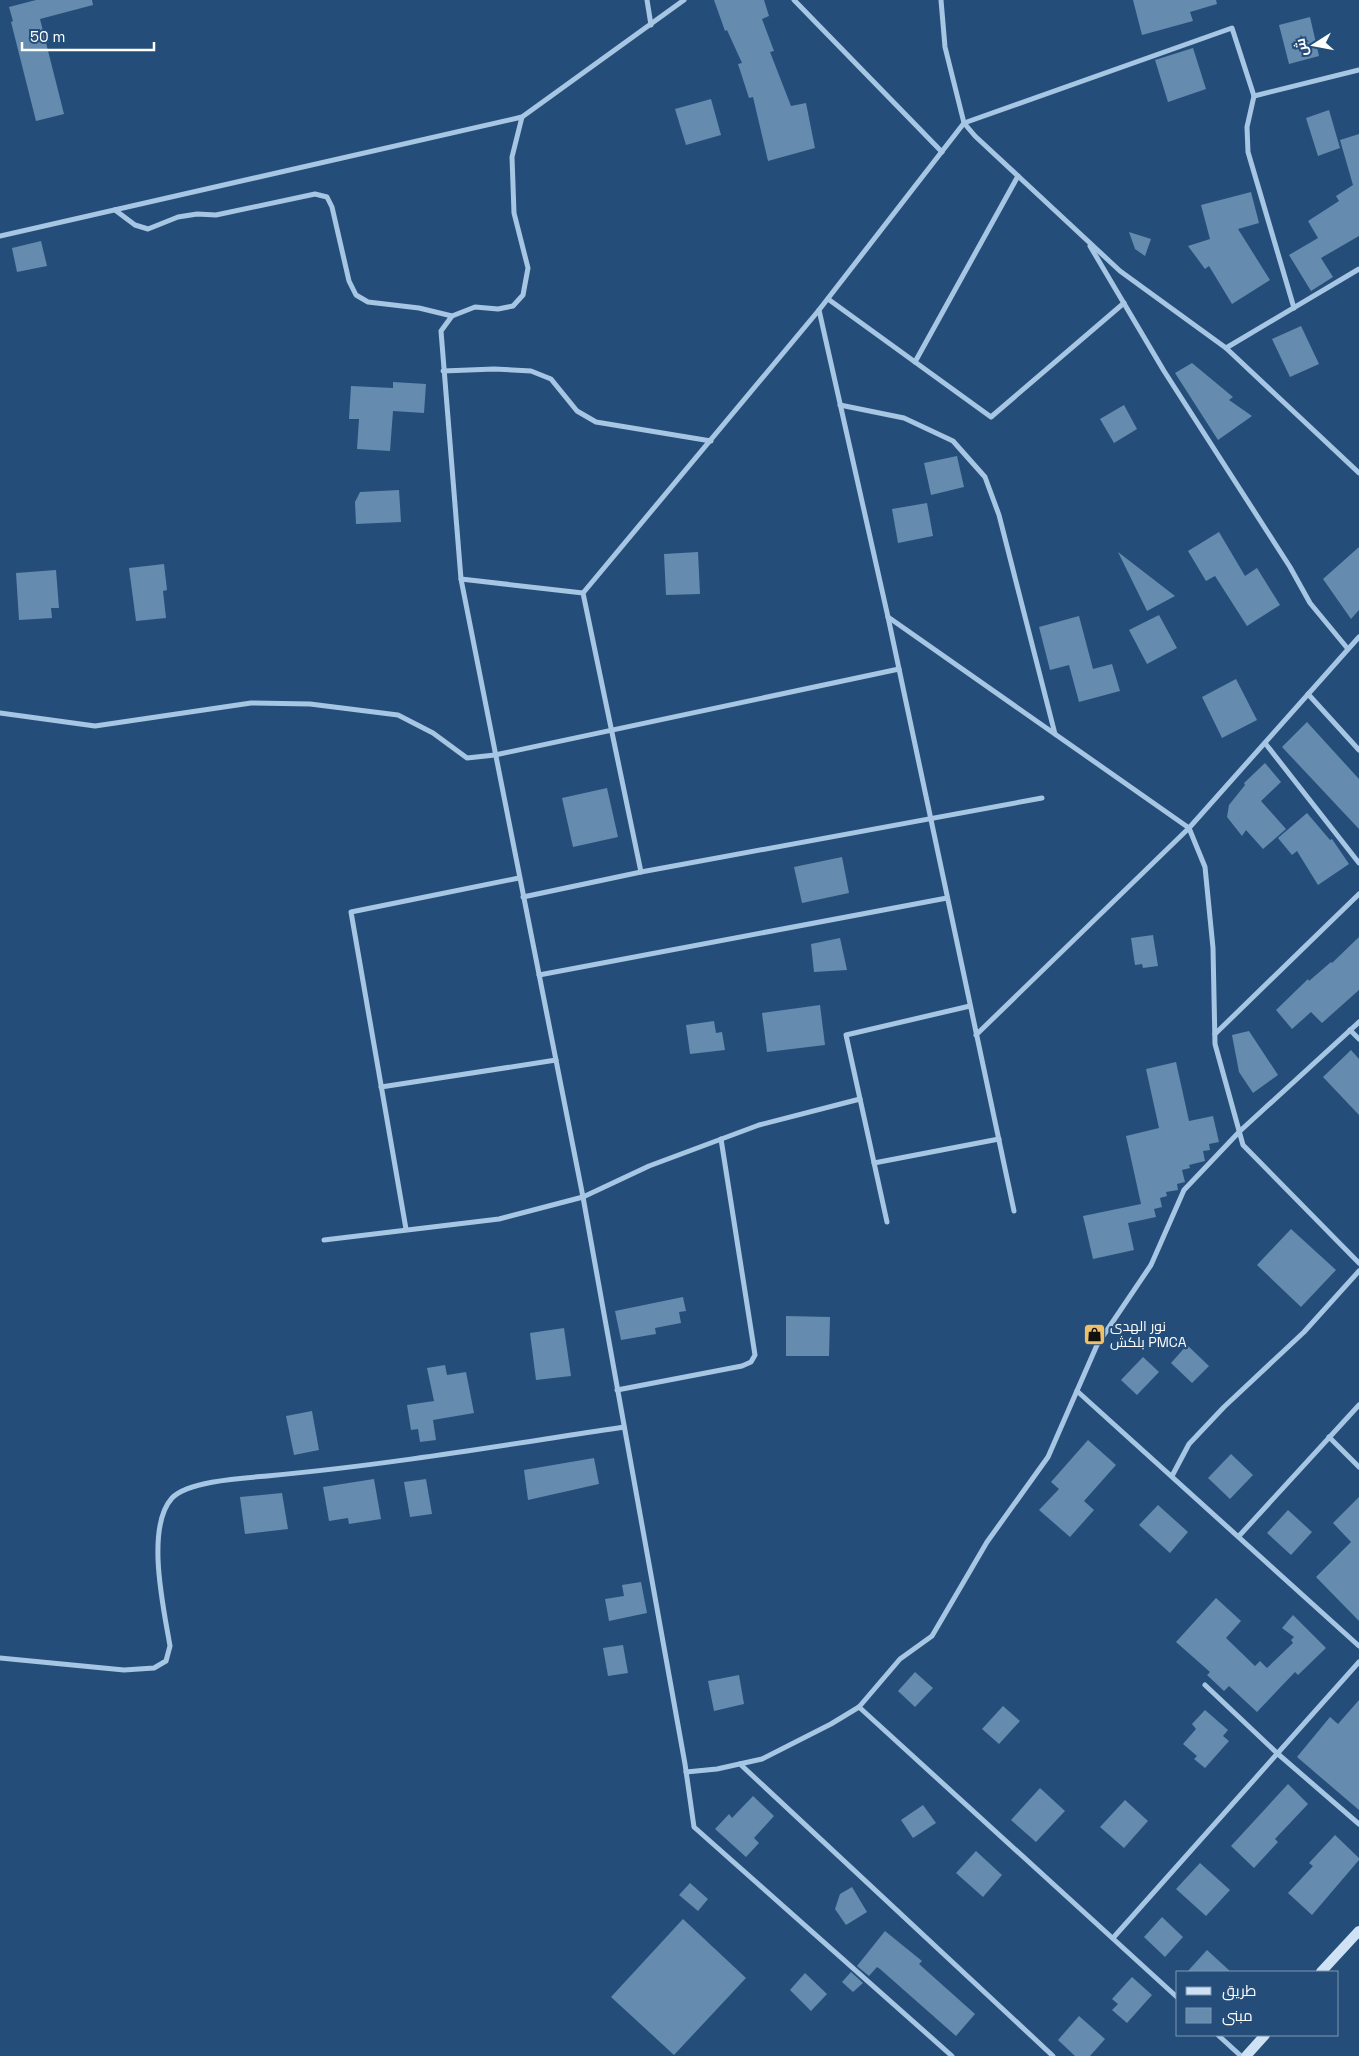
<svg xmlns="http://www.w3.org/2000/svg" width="1359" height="2056" font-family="'Space Grotesk',Cairo,sans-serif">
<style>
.building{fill:#658baf}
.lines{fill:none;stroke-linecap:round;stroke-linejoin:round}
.street{stroke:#a6c6e4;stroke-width:5}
.secondary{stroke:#cfe1f4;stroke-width:10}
.labels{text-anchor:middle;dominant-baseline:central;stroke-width:4.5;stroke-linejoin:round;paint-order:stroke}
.poi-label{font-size:14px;fill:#fff;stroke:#244e79;text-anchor:start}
</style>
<rect width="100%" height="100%" fill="#244e79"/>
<!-- building -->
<g class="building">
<path d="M36 0H92L93 5 40 19 64 114 36 121 11 22 13 21 9 7Z"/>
<path d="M714 0H764L769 16 762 19 774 51 770 52 791 106 806 103 815 148 768 161 753 97 749 98 738 64 742 63 727 30 725 31Z"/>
<path d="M1133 0H1216L1217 4 1190 12 1193 21 1142 35Z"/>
<path d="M1310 17 1319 56 1289 64 1279 25Z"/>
<path d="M1193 48 1206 89 1168 102 1155 60Z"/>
<path d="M711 99 721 135 686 145 675 109Z"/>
<path d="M1329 110 1340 148 1318 156 1306 118Z"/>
<path d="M1359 134V236L1321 258 1333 277 1311 291 1289 255 1318 238 1308 221 1339 201 1336 196 1353 185 1340 140Z"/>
<path d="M1251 192 1259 223 1238 229 1270 280 1232 304 1209 266 1205 269 1188 246 1210 239 1201 205Z"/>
<path d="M1129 232 1151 239 1145 256 1135 249Z"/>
<path d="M41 241 47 266 17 272 12 248Z"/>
<path d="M1301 326 1319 364 1290 377 1272 339Z"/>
<path d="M1192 363 1233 397 1229 400 1252 416 1218 440 1175 373Z"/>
<path d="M393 382 426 384 424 413 393 411 390 451 357 449 359 419H349L351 386 393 388Z"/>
<path d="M1124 405 1137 429 1114 443 1100 419Z"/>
<path d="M957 456 964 487 931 495 924 463Z"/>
<path d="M399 490 401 522 356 524 355 502 360 492Z"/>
<path d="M927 503 933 536 898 543 892 509Z"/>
<path d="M1219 532 1245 576 1257 568 1280 605 1247 626 1215 576 1206 581 1188 551Z"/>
<path d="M1359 547V610L1351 619 1323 579Z"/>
<path d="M698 552 700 594 666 595 664 554Z"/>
<path d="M1118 552 1175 596 1147 611Z"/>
<path d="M164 564 167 590 163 591 166 618 136 621 129 568Z"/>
<path d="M56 570 59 608H51L52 618 19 620 16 573Z"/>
<path d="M1159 615 1177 648 1147 664 1129 630Z"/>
<path d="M1079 616 1093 669 1112 664 1120 691 1079 702 1069 665 1050 670 1039 627Z"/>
<path d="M1236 679 1257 720 1222 738 1202 697Z"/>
<path d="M1307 722 1359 779V829L1282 747Z"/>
<path d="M1265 763 1281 782 1261 801 1286 829 1263 849 1246 830 1242 836 1227 817 1229 805 1245 785 1244 783Z"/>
<path d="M607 788 618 837 573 847 562 798Z"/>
<path d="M1307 813 1330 840 1332 839 1349 864 1318 885 1297 851 1292 855 1278 838Z"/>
<path d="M842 857 849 893 802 903 794 867Z"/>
<path d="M1153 935 1158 966 1143 968 1142 964 1135 965 1131 938Z"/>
<path d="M1359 937V990L1322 1023 1311 1012 1292 1029 1276 1010 1308 979 1309 981 1331 962 1332 963Z"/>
<path d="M840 938 847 970 814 972 811 944Z"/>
<path d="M820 1005 825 1045 767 1052 762 1013Z"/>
<path d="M714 1021 716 1033 722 1032 725 1050 690 1054 686 1025Z"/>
<path d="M1249 1031 1278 1075 1253 1093 1239 1072 1232 1035Z"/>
<path d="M1351 1050 1359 1059V1115L1323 1077Z"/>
<path d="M1176 1062 1189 1121 1213 1116 1219 1142 1209 1144 1210 1150 1203 1151 1205 1161 1189 1165 1190 1168 1182 1170 1185 1182 1177 1184 1178 1190 1166 1192 1167 1196 1160 1198 1162 1207 1154 1209 1156 1217 1128 1223 1134 1250 1093 1259 1083 1216 1141 1204 1126 1136 1159 1128 1146 1069Z"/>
<path d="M1291 1229 1336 1270 1301 1307 1257 1265Z"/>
<path d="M683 1297 686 1311 679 1312 681 1323 655 1328 656 1334 621 1340 615 1311Z"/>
<path d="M786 1316 830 1317 829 1356H786Z"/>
<path d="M564 1328 571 1376 536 1380 530 1333Z"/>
<path d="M1187 1345 1209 1366 1192 1383 1171 1363Z"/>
<path d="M1143 1357 1159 1372 1137 1395 1121 1380Z"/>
<path d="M445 1365 447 1375 466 1372 474 1413 433 1420 436 1440 420 1442 418 1429 411 1430 407 1405 434 1401 427 1368Z"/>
<path d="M312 1411 319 1450 294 1455 286 1416Z"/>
<path d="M1088 1440 1116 1465 1084 1501 1094 1510 1070 1537 1039 1510 1059 1489 1051 1482Z"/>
<path d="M1231 1454 1253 1475 1230 1499 1208 1478Z"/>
<path d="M594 1458 599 1484 528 1500 524 1470Z"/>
<path d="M374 1479 381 1519 349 1524 348 1518 329 1521 323 1487Z"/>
<path d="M426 1479 432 1514 410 1517 404 1482Z"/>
<path d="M282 1493 288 1529 245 1534 240 1497Z"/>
<path d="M1359 1497V1621L1316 1577 1351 1542 1333 1523Z"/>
<path d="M1158 1505 1188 1532 1170 1553 1139 1525Z"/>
<path d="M1288 1510 1312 1532 1291 1555 1267 1533Z"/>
<path d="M641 1582 647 1613 609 1621 605 1599 624 1596 622 1585Z"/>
<path d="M1216 1598 1241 1621 1226 1638 1255 1666 1260 1661 1267 1668 1293 1643 1291 1640 1294 1637 1282 1628 1293 1615 1326 1648 1298 1675 1295 1672 1257 1712 1229 1686 1224 1691 1207 1675 1210 1672 1176 1642Z"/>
<path d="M623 1645 628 1673 608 1676 603 1648Z"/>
<path d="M915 1672 933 1688 915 1707 898 1691Z"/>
<path d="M739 1675 744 1704 714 1711 708 1681Z"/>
<path d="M1359 1700V1810L1297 1757 1330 1717 1338 1724Z"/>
<path d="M1003 1706 1020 1721 999 1744 982 1729Z"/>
<path d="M1205 1710 1228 1730 1223 1736 1229 1741 1205 1768 1194 1759 1197 1756 1183 1744 1196 1729 1192 1724Z"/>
<path d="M1288 1784 1308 1804 1275 1839 1278 1842 1254 1868 1231 1846Z"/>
<path d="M1040 1788 1065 1811 1036 1842 1011 1820Z"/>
<path d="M753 1796 774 1816 754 1838 759 1843 746 1857 715 1829 729 1814 732 1818Z"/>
<path d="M1125 1800 1148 1821 1124 1848 1100 1827Z"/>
<path d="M923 1805 936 1823 913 1838 901 1820Z"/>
<path d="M1335 1835 1359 1858V1860L1312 1915 1288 1893 1313 1866 1309 1863Z"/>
<path d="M976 1851 1002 1875 983 1897 956 1873Z"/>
<path d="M1200 1863 1230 1890 1206 1916 1176 1889Z"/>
<path d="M690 1883 708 1899 698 1911 679 1895Z"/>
<path d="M852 1887 867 1912 846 1925 835 1909 840 1894Z"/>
<path d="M1162 1917 1183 1937 1165 1957 1144 1937Z"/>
<path d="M683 1919 746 1978 674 2055 611 1997Z"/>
<path d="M885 1931 922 1961 919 1964 975 2014 956 2036 880 1969 877 1967 869 1976 857 1966Z"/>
<path d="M1207 1950 1231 1972H1187Z"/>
<path d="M851 1972 863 1983 853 1992 842 1982Z"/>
<path d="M805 1973 827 1994 811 2011 790 1990Z"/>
<path d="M1132 1977 1152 1995 1127 2023 1112 2010 1118 2004 1112 1999Z"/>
<path d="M1079 2016 1105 2039 1090 2056H1075L1058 2040Z"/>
</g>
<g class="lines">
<!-- street -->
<g class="street">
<path d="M647 0 651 25"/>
<path d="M794 0 942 152"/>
<path d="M941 0 945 47 964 123 975 136 1120 271 1226 348 1359 473"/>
<path d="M1254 96 1359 70"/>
<path d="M522 117 512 157 514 213 528 268 523 295 513 306 498 309 475 307 452 316 441 331 461 579 583 1197 685 1764 694 1827 952 2056"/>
<path d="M115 210 135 225 148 229 178 217 197 214 216 215 315 194 327 197 332 207 349 281 356 295 368 302 419 308 452 316"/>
<path d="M0 236 522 117 684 0"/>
<path d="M1090 246 1164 371 1290 567 1310 603 1348 649"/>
<path d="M828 299 991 417 1124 303"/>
<path d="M819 310 888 617 1014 1211"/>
<path d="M1226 348 1359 269"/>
<path d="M915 362 1018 176"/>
<path d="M443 371 494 369 531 371 551 379 577 411 596 422 711 441"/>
<path d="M840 405 904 418 953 441 985 477 999 515 1055 734"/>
<path d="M461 579 583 593 641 872"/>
<path d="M583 593 819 310 964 123 1232 28 1254 96 1247 127 1248 152 1294 308"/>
<path d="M888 617 1189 828 1205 867 1213 948 1215 1044 1243 1145 1359 1263"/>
<path d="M1308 694 1359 750"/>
<path d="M0 713 95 726 251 703 310 704 398 715 433 733 467 758 495 755 899 669"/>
<path d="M1265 743 1359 863"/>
<path d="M523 897 641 872 1042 798"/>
<path d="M539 975 947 898"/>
<path d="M1350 1030 1359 1039"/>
<path d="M1215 1034 1359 894"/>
<path d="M976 1035 1189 828 1359 637"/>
<path d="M381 1087 556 1060"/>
<path d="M874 1163 999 1139"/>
<path d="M887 1222 846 1035 970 1006"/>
<path d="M406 1229 351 912 519 878"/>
<path d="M324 1240 499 1219 583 1197 649 1166 759 1125 860 1099"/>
<path d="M617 1390 742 1366 751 1362 755 1355 721 1139"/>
<path d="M1077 1391 1359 1646"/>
<path d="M1329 1437 1359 1467"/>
<path d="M1172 1476 1189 1444 1224 1407 1304 1332 1359 1271"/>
<path d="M1239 1536 1359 1405"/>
<path d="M0 1658 124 1670 154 1668 166 1661 170 1646C164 1610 145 1528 172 1498 188 1481 244 1478 267 1476 387 1465 505 1445 624 1427"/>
<path d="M1205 1685 1278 1754 1359 1824"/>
<path d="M859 1707 1178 1998"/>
<path d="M740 1764 1053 2056"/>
<path d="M686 1772 717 1769 762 1759 831 1724 859 1707 900 1659 932 1636 987 1542 1048 1457 1097 1345 1151 1265 1184 1190 1240 1131 1359 1022"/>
<path d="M1113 1938 1359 1662"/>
<path d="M1218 2035 1241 2056"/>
</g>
<!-- secondary -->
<g class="secondary">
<path d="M1321 1972 1359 1931"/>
<path d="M1246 2056 1265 2035"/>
</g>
</g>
<!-- icons -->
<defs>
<symbol id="shop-square" viewBox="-11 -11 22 22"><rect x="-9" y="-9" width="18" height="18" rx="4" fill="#eec06a" stroke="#244e79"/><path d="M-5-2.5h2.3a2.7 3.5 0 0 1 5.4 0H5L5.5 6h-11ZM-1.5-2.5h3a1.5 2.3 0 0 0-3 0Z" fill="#111"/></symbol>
</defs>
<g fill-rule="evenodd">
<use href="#shop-square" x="1082" y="1322" width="25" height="25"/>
</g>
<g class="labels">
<!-- poi labels -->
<g class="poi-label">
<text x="1110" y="1326">نور الهدى<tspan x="1110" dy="16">بلكش PMCA</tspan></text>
</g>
</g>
<!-- legend -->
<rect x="1176" y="1971" width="162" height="65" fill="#244e79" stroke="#7c95af"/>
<rect x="1186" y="1987" width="25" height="8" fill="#cfe1f4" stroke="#7c95af"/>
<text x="1222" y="1996" font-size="15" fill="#ffffff">طريق</text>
<rect x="1186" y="2008" width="25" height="15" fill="#658baf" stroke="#7c95af"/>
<text x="1222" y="2021" font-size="15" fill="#ffffff">مبنى</text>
<!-- north arrow -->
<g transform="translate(1314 45) rotate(259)" stroke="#244e79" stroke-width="4" paint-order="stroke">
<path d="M0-4L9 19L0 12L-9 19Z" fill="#ffffff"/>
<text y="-8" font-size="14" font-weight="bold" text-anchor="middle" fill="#ffffff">ش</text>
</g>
<!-- scale -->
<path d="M22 42v8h132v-8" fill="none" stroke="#ffffff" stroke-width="2.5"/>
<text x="30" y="42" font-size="15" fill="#ffffff" stroke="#244e79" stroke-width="4" paint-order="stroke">50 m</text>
</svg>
